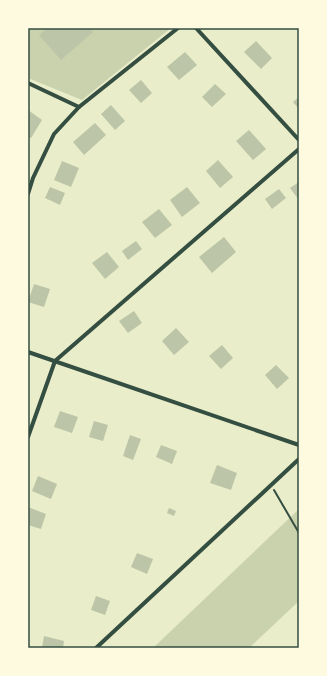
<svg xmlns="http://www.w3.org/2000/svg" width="327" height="676" font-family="Commissioner,sans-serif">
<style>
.green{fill:#cad2ad}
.building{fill:#bcc5a7}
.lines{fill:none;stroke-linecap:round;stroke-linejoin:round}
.path{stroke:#344e41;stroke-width:2}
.minor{stroke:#344e41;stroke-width:4}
.neatline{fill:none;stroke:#344e41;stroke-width:1.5}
</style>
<rect width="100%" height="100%" fill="#e9edc9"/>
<!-- green -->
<g class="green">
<path d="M28 28H171L82 100 28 78Z"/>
<path d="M299 509V601L249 648H153Z"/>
</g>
<!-- building -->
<g class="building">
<path d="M47 28H89L93 32 61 60 39 35Z"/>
<path d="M256 41 272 58 261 69 244 52Z"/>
<path d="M185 52 197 65 179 80 167 67Z"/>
<path d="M141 80 152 93 141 103 129 90Z"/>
<path d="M215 84 226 94 212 107 202 97Z"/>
<path d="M299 97V109L293 102Z"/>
<path d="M111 105 125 121 115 130 101 114Z"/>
<path d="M28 110 42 120 31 138 28 137Z"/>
<path d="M95 123 106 135 84 155 73 142Z"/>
<path d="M249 130 266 149 253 160 236 141Z"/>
<path d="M218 160 233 177 220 188 206 171Z"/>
<path d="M62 161 79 168 71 187 54 180Z"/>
<path d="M299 182V200L290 188Z"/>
<path d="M50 187 65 193 60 205 45 198Z"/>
<path d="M187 187 200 203 182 217 170 200Z"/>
<path d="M279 189 286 198 272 209 265 199Z"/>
<path d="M159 209 172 225 155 238 142 222Z"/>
<path d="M224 237 236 252 212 273 199 257Z"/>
<path d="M136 241 142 249 128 260 122 251Z"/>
<path d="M107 252 119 267 105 279 92 263Z"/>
<path d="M34 284 50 289 44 307 28 302Z"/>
<path d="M134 311 142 323 128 333 119 321Z"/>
<path d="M176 328 189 342 174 355 162 341Z"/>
<path d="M222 345 233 358 221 369 209 356Z"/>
<path d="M276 365 289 378 277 389 265 375Z"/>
<path d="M60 411 78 417 72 433 54 427Z"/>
<path d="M94 421 108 425 103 441 89 437Z"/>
<path d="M130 435 141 439 133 460 123 456Z"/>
<path d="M161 445 177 451 172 464 156 457Z"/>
<path d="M217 465 237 473 231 490 210 483Z"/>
<path d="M38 476 57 484 51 499 32 491Z"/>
<path d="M28 507 46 514 41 529 28 525Z"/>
<path d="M169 508 176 511 174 516 167 513Z"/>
<path d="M137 553 153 559 147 574 131 567Z"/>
<path d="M96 596 110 601 105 615 91 610Z"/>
<path d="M44 636 64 641 63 648H42Z"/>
</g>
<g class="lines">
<!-- path -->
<path class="path" d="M274 490 299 533"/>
<!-- minor -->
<g class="minor">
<path d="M196 28 299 140"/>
<path d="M28 83 79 107"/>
<path d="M28 194 33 178 54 134 79 107 178 28"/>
<path d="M28 352 299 445"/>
<path d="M28 437 55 361 299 149"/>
<path d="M96 648 299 459"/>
</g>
</g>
<!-- border -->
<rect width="327" height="676" fill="none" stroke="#fefae0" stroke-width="58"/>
<rect x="29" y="29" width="269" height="618" class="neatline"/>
</svg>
